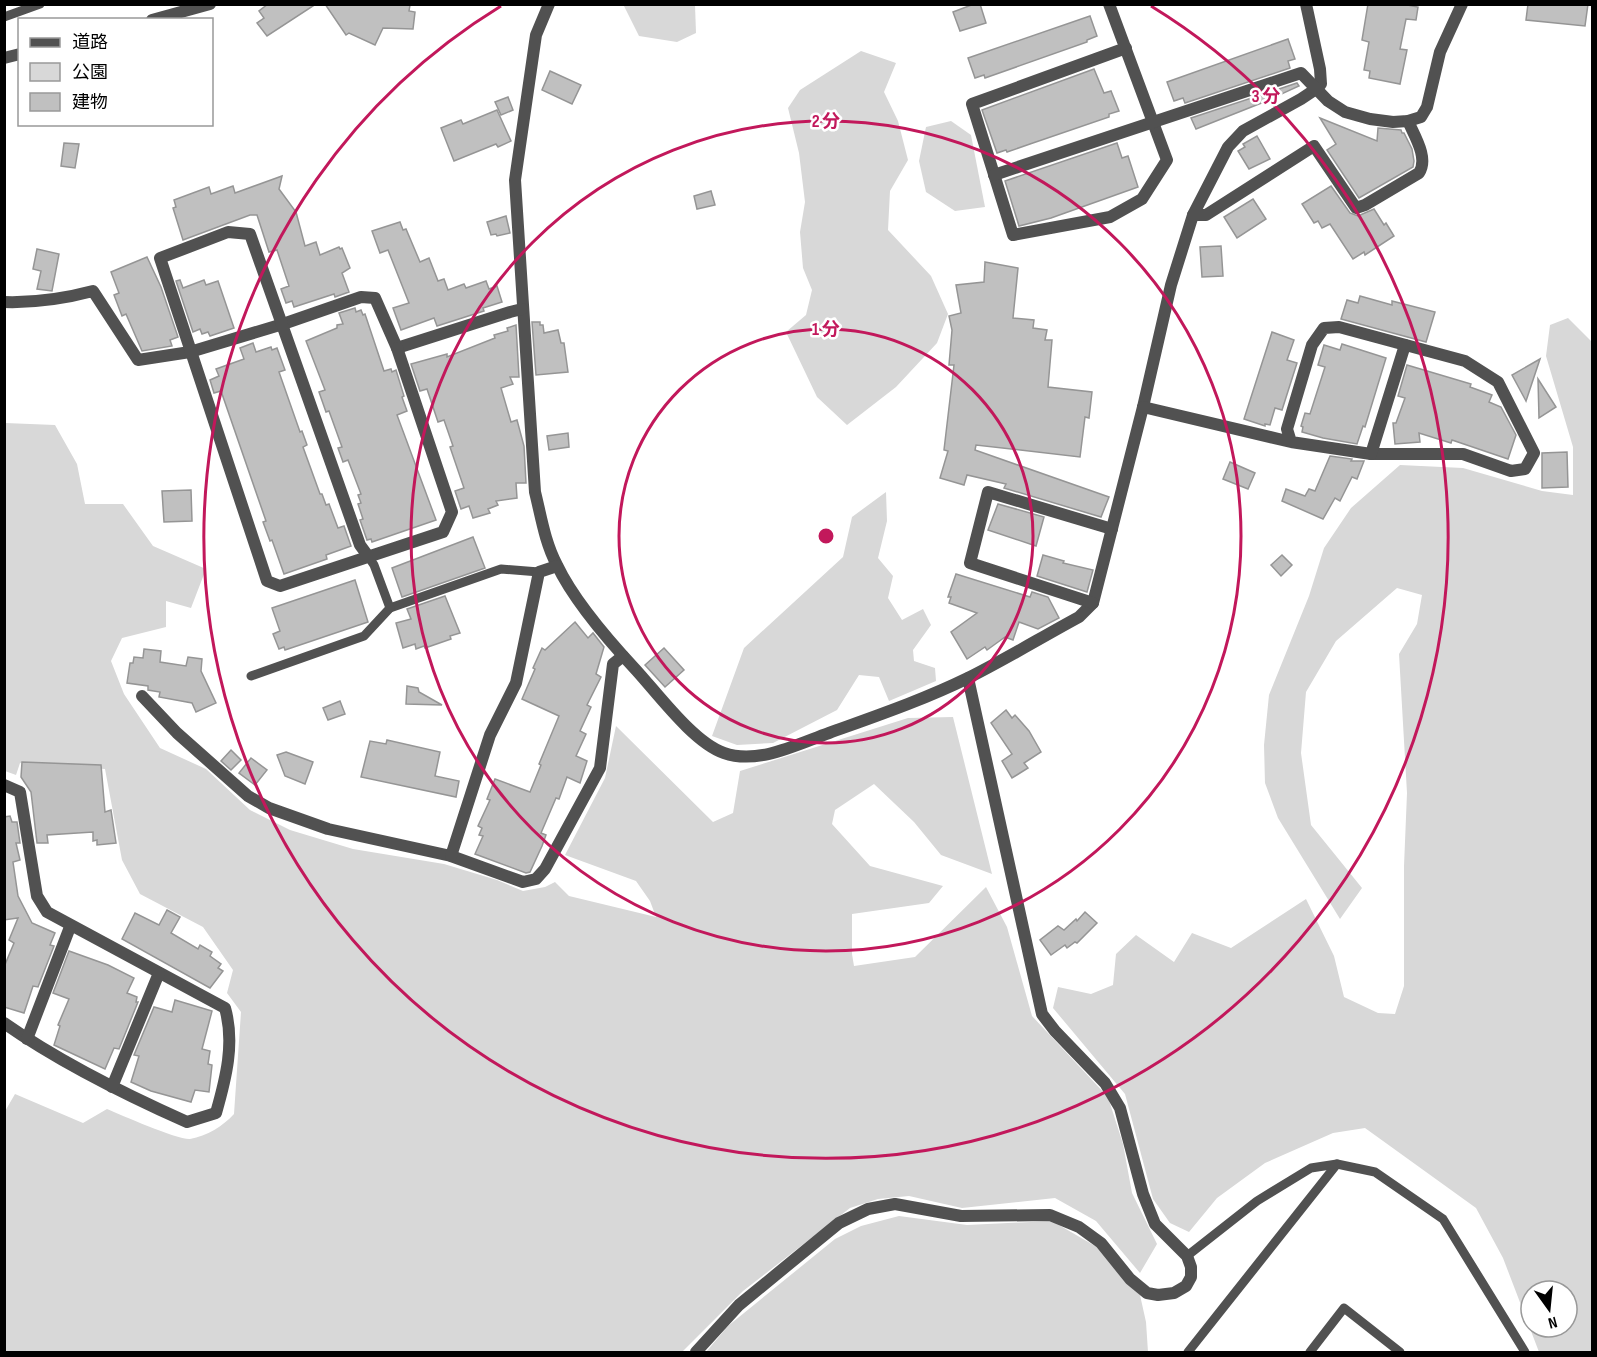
<svg xmlns="http://www.w3.org/2000/svg" width="1597" height="1357" font-family="'Sofia Sans Condensed','Noto Sans JP',sans-serif">
<style>
.green{fill:#d8d8d8;fill-rule:evenodd}
.building{fill:#c0c0c0;stroke:#959595;stroke-width:1.5}
.lines{fill:none;stroke-linecap:round;stroke-linejoin:round}
.service{stroke:#515151;stroke-width:9}
.minor{stroke:#515151;stroke-width:12}
.ring{fill:none;stroke:#c2185b;stroke-width:3}
.centre{fill:#c2185b;stroke:#fff;stroke-width:3}
.ring-label{font-size:18px;text-anchor:middle;font-weight:bold;fill:#c2185b;stroke:#fff;stroke-width:5;stroke-linejoin:round;paint-order:stroke}
</style>
<rect width="100%" height="100%" fill="#fff"/>
<!-- green -->
<g class="green">
<path d="M626 5H695L696 33 677 42 639 36 624 6Z"/>
<path d="M861 51 896 63 884 92 898 121 908 160 890 191 888 230 931 276 948 314 937 343 896 387 847 425 817 397 786 332 806 315 812 290 803 268 800 232 805 202 799 153 788 108 800 90Z"/>
<path d="M951 121 971 135 985 207 955 211 926 192 919 161 926 127Z"/>
<path d="M1568 318 1592 342V1352H1539L1503 1258 1476 1208 1365 1128 1333 1133 1265 1163 1217 1198 1189 1232 1170 1223 1153 1199 1125 1094 1053 1008 1058 987 1091 994 1113 985 1116 954 1136 935 1174 962 1192 933 1231 948 1306 899 1334 956 1344 997 1378 1013 1395 1014 1404 986V866L1407 793 1399 654 1417 624 1422 595 1397 588 1336 641 1306 692 1301 753 1311 825 1362 888 1340 919 1278 818 1265 783 1264 745 1269 695 1309 596 1324 548 1351 508 1400 465 1463 468 1542 491 1573 495V447L1546 356 1550 325ZM1531 1291H1567V1327H1531Z"/>
<path d="M5 423 55 425 77 464 85 504H123L153 546 206 569 191 608 166 601V627L122 638 111 661 124 694 160 748 206 769 250 810 290 830 353 849 444 864 497 880 523 891 545 887 555 882 569 896 656 917 650 901 636 881 565 855 605 778 616 726 713 822 733 813 740 771 908 718 953 717 992 874 941 855 914 822 874 784 835 810 832 824 870 866 943 886 929 903 852 914V954L854 966 915 957 986 887 1007 927 1032 1016 1108 1097 1123 1144 1132 1193 1157 1244 1140 1273 1096 1221 1055 1198 962 1208 909 1196 878 1199 850 1208 743 1291 682 1352H5L4 1113 15 1094 83 1123 107 1109C121 1115 178 1140 190 1139 207 1136 223 1126 234 1114L241 1012 227 993 233 970 203 927 140 894 122 860 105 769 20 763 16 775 5 771Z"/>
<path d="M886 492 887 521 878 558 893 576 888 598 902 620 923 609 931 625 913 650 914 661 935 668 936 681 889 701 879 677 859 675 837 710 773 743 737 745 712 736 744 648 843 557 852 517Z"/>
<path d="M899 1216 967 1225 1052 1221 1102 1250 1140 1295 1146 1322 1148 1352H706L728 1326 835 1239 861 1226Z"/>
</g>
<!-- building -->
<g class="building">
<path d="M268 4H316L267 36 257 23 264 18 259 11Z"/>
<path d="M325 4 410 5 409 11 415 12 413 29 383 28 375 45 349 33 346 35Z"/>
<path d="M974 4H980L986 23 960 31 953 12Z"/>
<path d="M1368 4H1402L1418 7 1416 20 1406 19 1400 49 1407 50 1400 84 1369 78 1370 71 1364 70 1369 42 1362 40Z"/>
<path d="M1528 4H1588L1585 26 1526 20Z"/>
<path d="M1090 16 1097 36 1087 40V42L985 78 984 75 975 78 968 58Z"/>
<path d="M1288 39 1295 59 1288 61 1290 68 1185 103 1183 98 1174 101 1167 82Z"/>
<path d="M1094 69 1104 93 1111 91 1119 111 1109 114V117L1030 144 1007 152 1006 150 997 153 982 110Z"/>
<path d="M550 71 581 85 572 104 542 90Z"/>
<path d="M1297 83 1299 86 1264 102 1196 129 1191 118Z"/>
<path d="M508 97 513 110 501 115 495 102Z"/>
<path d="M497 110 511 141 498 147 496 144 454 161 441 128 461 120 463 124Z"/>
<path d="M1320 118 1377 141 1378 128 1401 130 1402 133H1404L1412 149 1414 161 1413 167 1359 198 1327 150 1336 144Z"/>
<path d="M1257 136 1270 159 1249 169 1238 151 1245 147 1243 144Z"/>
<path d="M64 143 79 144 75 168 61 166Z"/>
<path d="M1117 143 1122 158 1128 156 1138 187 1051 218 1019 226 1005 181Z"/>
<path d="M282 176 279 189 296 212 305 246 316 242 320 255 339 247 340 249 342 248 350 268 342 273 349 292 335 297 334 294 294 307 292 301 286 303 281 289 289 286 277 250 269 252 257 215H250L183 240 173 208 176 207 174 200 209 187 211 194 233 186 235 193Z"/>
<path d="M1331 186 1350 213 1358 216 1374 209 1384 225 1386 223 1394 236 1365 255 1364 252 1353 259 1330 224 1322 228 1318 221 1314 223 1302 204Z"/>
<path d="M711 191 715 205 697 209 694 196Z"/>
<path d="M1253 199 1266 219 1237 238 1224 217Z"/>
<path d="M506 216 510 233 497 236 496 234 491 235 487 222Z"/>
<path d="M400 222 403 230 406 229 420 262 429 258 438 281 444 279 448 290 464 284 466 288 486 281 489 289 497 286 502 302 483 308 484 311 437 326 434 318 401 330 393 308 409 303 388 250 380 253 372 231Z"/>
<path d="M1221 246 1223 276 1202 277 1200 247Z"/>
<path d="M37 249 59 254 52 291 37 289 41 271 33 269Z"/>
<path d="M147 257 161 287 178 337 170 340 172 346 142 351 126 314 122 316 114 295 119 293 111 272Z"/>
<path d="M985 262 1018 268 1013 318 1034 320 1033 328 1047 330 1045 340H1052L1048 387 1092 392 1089 418 1085 417 1080 457 976 445 975 450 1109 497 1101 517 1004 488 1006 484 967 475 964 485 940 478 948 451 944 450 954 365H949L952 330 949 316 961 313 956 285 984 282Z"/>
<path d="M180 280 183 288 204 280 206 285 218 281 234 328 210 336 208 332 202 334 200 329 193 332 176 281Z"/>
<path d="M1360 296 1392 305V301L1435 312 1426 342 1341 319 1347 300 1358 303Z"/>
<path d="M355 308 356 312 361 310 363 315 365 314 384 371 391 369 392 372 396 370 404 396 402 397 407 411 397 415 436 520 372 542 371 539 367 540 360 520 363 519 358 504 361 503 358 495 361 494 348 460 343 462 338 448 342 447 329 411 326 412 319 392 325 390 306 341 337 328V325L343 324 339 313Z"/>
<path d="M532 322H540V325H543L544 333 558 330 561 343H564L568 372 536 375Z"/>
<path d="M516 325 519 377H510L513 384 501 388 511 422 517 420 524 446 526 483H516L517 498 496 501 498 505 488 509 490 513 473 518 469 506 461 509 455 491 464 488 450 447 453 446 444 420 438 422 427 389 420 391 411 364 447 354V357L495 338 494 335 508 331 507 328Z"/>
<path d="M1272 332 1294 340 1287 360 1297 363 1282 410 1275 408 1270 425 1265 424V426L1244 419Z"/>
<path d="M253 343 256 352 271 347 272 350 277 348 285 370 279 372 300 432 302 431 307 445 303 447 320 494H322L326 505 329 504 338 528 344 526 351 546 326 555 327 559 284 574 272 540 270 541 263 522 266 521 221 391 214 393 210 380 219 376 216 369 244 359 240 348Z"/>
<path d="M1342 344 1386 358 1365 427 1363 426 1357 444 1323 438 1302 432 1303 427 1301 426 1305 413 1310 414 1325 367 1318 365 1324 345 1340 350Z"/>
<path d="M1540 359 1526 401 1512 375Z"/>
<path d="M1407 365 1471 384 1470 387 1492 395 1489 402 1501 407 1516 435 1508 459 1452 440 1451 443 1419 433 1420 442 1395 444 1393 423H1396L1405 398 1398 396Z"/>
<path d="M1538 379 1556 407 1539 418Z"/>
<path d="M568 433 569 447 549 450 547 436Z"/>
<path d="M1567 452 1568 487 1542 488V453Z"/>
<path d="M1330 456 1352 459 1351 461H1364L1357 479 1352 477 1340 501 1335 498 1323 519 1282 501 1286 489 1305 496 1309 489 1315 491Z"/>
<path d="M1230 462 1255 473 1248 489 1223 479Z"/>
<path d="M191 490 192 521 164 522 162 491Z"/>
<path d="M998 504 1044 517 1036 546 988 530Z"/>
<path d="M473 537 485 568 402 597 392 568Z"/>
<path d="M1043 555 1064 561 1063 563 1093 570 1087 592 1037 576Z"/>
<path d="M1282 555 1292 565 1281 576 1271 565Z"/>
<path d="M956 574 1030 597 1032 592 1048 597 1059 618 1038 629 1019 622 1013 640 1005 637 987 650 985 647 967 659 951 632 977 613 949 603 951 597H948Z"/>
<path d="M355 580 368 622 285 650 284 647 279 649 273 634 280 631 272 608Z"/>
<path d="M445 596 460 633 450 636 451 639 425 648 424 646 416 649 415 644 403 648 396 623 411 619 407 609Z"/>
<path d="M575 622 588 638 593 633 604 647 596 674 601 677 587 705 591 707 580 731 586 734 576 756 587 761 580 783 567 777 559 799 556 798 541 833 546 835 542 846 530 872 526 873 475 854 483 836 479 835 482 828 478 826 490 800 487 799 495 779 530 792 541 765 539 764 559 716 522 699 535 669 533 668 542 648 545 650Z"/>
<path d="M664 648 684 670 665 687 645 665Z"/>
<path d="M144 649 161 651 160 662 186 666 188 657 202 659 201 671 216 703 196 712 192 703 159 697 160 692 148 690V686L127 683 130 663H133L134 657 143 658Z"/>
<path d="M407 686 418 688 419 692 442 705 406 704Z"/>
<path d="M340 701 345 714 328 720 323 708Z"/>
<path d="M1006 710 1012 718 1015 715 1029 731 1041 752 1024 763 1028 768 1012 778 1002 761 1012 754 991 723Z"/>
<path d="M387 740 440 752 435 776 459 781 456 797 361 777 370 741 386 744Z"/>
<path d="M231 750 241 760 231 770 221 761Z"/>
<path d="M286 752 313 762 305 784 285 776 277 755Z"/>
<path d="M251 758 267 770 255 785 239 773Z"/>
<path d="M22 762 101 765 105 812 111 810 116 843 97 845V840L93 841V832L47 835 48 843H37L31 792 21 777Z"/>
<path d="M10 816 12 822H17L20 843H16L20 860 13 862 18 896 32 923 55 933 50 945 54 946 38 987 33 986 24 1013 4 1007V967L14 943 9 940 18 918 4 920V817Z"/>
<path d="M167 910 180 917 171 933 198 949 200 945 212 952 210 956 221 964 218 968 223 971 210 988 122 939 135 913 159 925Z"/>
<path d="M1085 912 1097 923 1077 943 1075 942 1067 948 1065 945 1051 955 1040 940 1058 926 1064 930 1076 919 1077 921Z"/>
<path d="M69 951 108 965 134 978 127 993 137 997 136 1002H138L119 1049 114 1048 105 1069 54 1045 60 1026 58 1025 69 999 53 993Z"/>
<path d="M175 1000 212 1011 202 1049 210 1051 208 1064 212 1065 209 1092 195 1090 191 1102 151 1091 131 1082 139 1056 134 1055 154 1007 172 1012Z"/>
</g>
<g class="lines">
<!-- service -->
<g class="service">
<path d="M4 17 40 4"/>
<path d="M390 608 501 569 539 572"/>
<path d="M251 676 364 636 390 608 374 565 368 556"/>
<path d="M1187 1256 1257 1201 1311 1168 1337 1164 1375 1172 1443 1219 1525 1352"/>
<path d="M1188 1352 1337 1164"/>
<path d="M1310 1352 1344 1308 1400 1352"/>
</g>
<!-- minor -->
<g class="minor">
<path d="M549 4 536 35 515 180 535 492C541 516 545 543 557 565 574 601 609 641 636 670 658 694 694 743 724 753 758 765 798 744 829 733 876 716 923 700 968 678 1006 659 1042 637 1079 617L1093 603 1143 407 1171 285 1193 215 1228 147 1243 131 1301 99 1316 89 1321 84 1320 69 1306 4"/>
<path d="M1109 4 1167 160 1142 199 1110 217 1013 235 972 104 1126 48"/>
<path d="M152 20 210 4"/>
<path d="M4 58 20 54"/>
<path d="M994 175 1301 73 1328 101 1345 112 1370 119 1393 122 1408 121 1421 117 1427 107 1440 52 1462 4"/>
<path d="M1193 215H1206L1314 146 1356 208 1365 205 1419 173C1429 158 1414 135 1408 121"/>
<path d="M4 302C36 303 63 299 93 291L138 360 190 352 283 324 361 297 375 298 397 348 510 312 522 309"/>
<path d="M1143 407 1291 442 1371 454H1463L1511 471 1525 469 1534 453 1498 382 1465 361 1339 327 1324 328 1312 345 1287 429 1291 442"/>
<path d="M1371 454 1405 345"/>
<path d="M368 556 360 545 250 234 228 232 160 258 267 581 280 586 443 532 452 512 397 348"/>
<path d="M1093 603 970 563 988 492 1112 529"/>
<path d="M142 696 177 733 248 796 269 808 328 829 451 856 523 882 536 879 545 869 600 768 613 664 623 656"/>
<path d="M4 785 20 792 37 896 47 912 225 1008C235 1043 226 1078 216 1113L187 1122C124 1094 61 1063 4 1023"/>
<path d="M451 856 490 735 516 683 539 572 557 566"/>
<path d="M27 1039 70 927"/>
<path d="M112 1087 159 973"/>
<path d="M696 1352 739 1305 839 1223 868 1209 895 1204 961 1216 1050 1215 1079 1227 1101 1243 1130 1279 1147 1293 1158 1295 1174 1293 1186 1286 1191 1277V1267L1187 1256 1155 1224 1143 1194 1120 1108 1105 1083 1055 1031 1042 1014 968 678"/>
</g>
</g>
<!-- distance rings -->
<g class="ring">
<circle cx="826" cy="536" r="207"/>
<circle cx="826" cy="536" r="415"/>
<path d="M1151 6A622 622 0 1 1 501 6"/>
</g>
<circle cx="826" cy="536" r="9" class="centre"/>
<g class="ring-label">
<text x="1266" y="102">3 分</text>
<text x="826" y="127">2 分</text>
<text x="826" y="335">1 分</text>
</g>
<!-- border -->
<rect width="1597" height="1357" fill="none" stroke="#000000" stroke-width="12"/>
<!-- legend -->
<rect x="18" y="18" width="195" height="108" fill="#ffffff" stroke="#999999" stroke-width="1.5"/>
<rect x="30" y="38" width="30" height="9" fill="#515151" stroke="#999999" stroke-width="1.5"/>
<text x="72" y="48" font-size="18" fill="#000000">道路</text>
<rect x="30" y="63" width="30" height="18" fill="#d8d8d8" stroke="#999999" stroke-width="1.5"/>
<text x="72" y="78" font-size="18" fill="#000000">公園</text>
<rect x="30" y="93" width="30" height="18" fill="#c0c0c0" stroke="#999999" stroke-width="1.5"/>
<text x="72" y="108" font-size="18" fill="#000000">建物</text>
<!-- north arrow -->
<g transform="translate(1549 1309) rotate(165)"><circle r="28" fill="#ffffff" stroke="#999999" stroke-width="1.5"/>
<path d="M0-4.5L10 22L0 15L-10 22Z" fill="#000000"/>
<text y="-9" font-size="16" font-weight="bold" text-anchor="middle" fill="#000000">N</text>
</g>
</svg>
